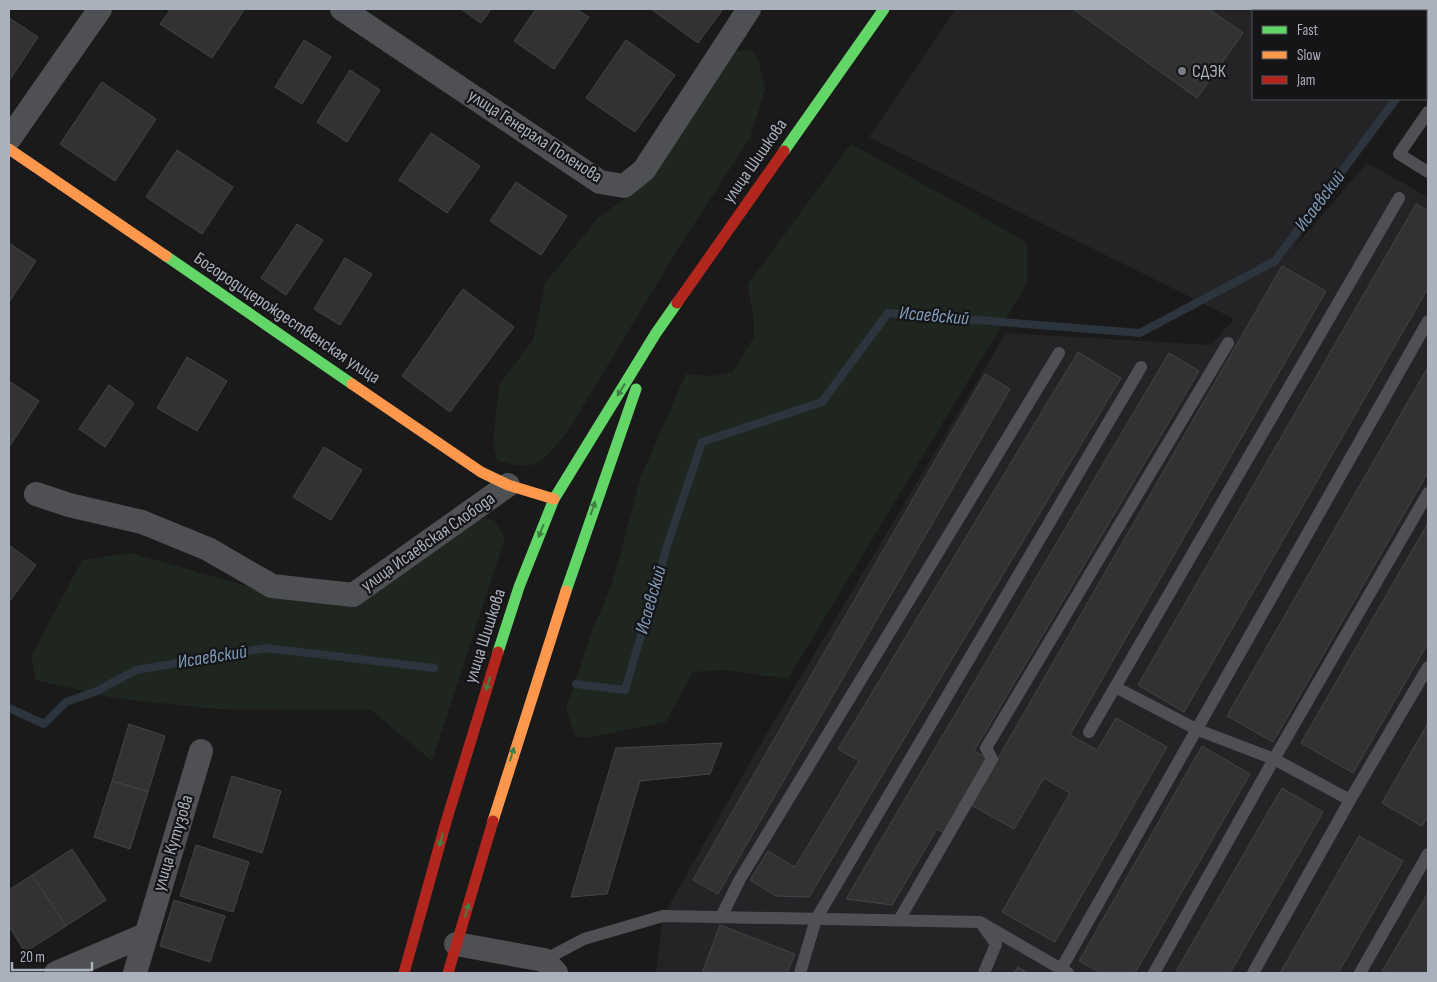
<svg xmlns="http://www.w3.org/2000/svg" width="1437" height="982" font-family="'Sofia Sans Condensed',sans-serif">
<style>
.built{fill:#242427}
.green{fill:#1e261f}
.lines{fill:none;stroke-linecap:round;stroke-linejoin:round}
.stream{stroke:#2c353e;stroke-width:8}
.building{fill:#323233;stroke:#434447}
.lane{stroke:#4f5054;stroke-width:12}
.street{stroke:#4f5054;stroke-width:24}
.fast{stroke:#63d668;stroke-width:11}
.slow{stroke:#ff974d;stroke-width:11}
.jam{stroke:#b3261e;stroke-width:11}
.oneway{fill:#407f44}
.poi-dot{fill:#787c84;stroke:#151417;stroke-width:2}
.labels{text-anchor:middle;dominant-baseline:central;stroke-width:4.5;stroke-linejoin:round;paint-order:stroke}
.poi-label{font-size:18px;fill:#abb0bd;stroke:#151417;text-anchor:start}
.street-label{font-size:18px;fill:#abb0bd;stroke:#151417}
.water-label{font-size:19px;font-style:italic;fill:#7f9dbb;stroke:#151417}
</style>
<rect width="100%" height="100%" fill="#1a1a1b"/>
<!-- built -->
<path class="built" d="M956 9H1428V42L1426 46V11H1253V99H1391L1293 249 1367 163 1428 197V973H656L663 916 760 745 1006 333 1211 345 1234 319 869 137Z"/>
<!-- green -->
<g class="green">
<path d="M746 49 752 51 758 59 765 89 750 138 679 247 566 434C541 463 537 473 497 460L493 443 499 385 533 340 545 283 599 217 627 197 725 56Z"/>
<path d="M851 144 1027 242V283L788 679 726 670 693 672 666 722 586 738 575 736 566 709 592 631 612 584 641 476 686 374 712 376 733 372 754 337V323L748 284Z"/>
<path d="M475 517 494 520 505 538 432 761 371 710 215 709 113 698 36 680 31 657 82 560 131 553 297 600 329 603Z"/>
</g>
<g class="lines">
<!-- stream -->
<g class="stream">
<path d="M1426 58 1428 55"/>
<path d="M576 684 625 690 668 543 702 442 822 402 888 313 1140 333 1275 261 1396 99"/>
<path d="M9 708 44 724 66 702 97 691 136 670 266 648 434 668"/>
</g>
</g>
<!-- building -->
<g class="building">
<path d="M171 9H243L244 10 212 58 160 24Z"/>
<path d="M461 9H491L481 23Z"/>
<path d="M536 9H576L589 17 554 69 514 41Z"/>
<path d="M651 9H723L698 43Z"/>
<path d="M1073 9H1209L1243 33 1197 98Z"/>
<path d="M9 18 38 37 9 81Z"/>
<path d="M304 40 331 57 302 104 275 87Z"/>
<path d="M626 40 675 75 635 132 586 98Z"/>
<path d="M350 70 380 90 347 142 317 122Z"/>
<path d="M102 82 156 119 115 181 60 144Z"/>
<path d="M431 133 480 166 447 213 399 180Z"/>
<path d="M177 150 233 187 202 234 146 197Z"/>
<path d="M516 182 567 216 541 255 490 221Z"/>
<path d="M1416 204 1428 211V288L1184 712 1138 685Z"/>
<path d="M297 224 323 240 286 295 261 278Z"/>
<path d="M9 243 36 261 9 302Z"/>
<path d="M345 258 372 274 340 325 314 309Z"/>
<path d="M1282 266 1326 291 1070 735 1097 750 1116 718 1167 747 1055 942 1002 912 1070 793 1044 778 1014 829 971 805Z"/>
<path d="M463 289 514 327 450 412 402 376Z"/>
<path d="M1078 352 1121 378 809 897 776 896 750 880 768 851 795 867 859 761 838 749Z"/>
<path d="M1169 353 1199 371 974 751 989 759 945 833 937 829 892 905 846 899Z"/>
<path d="M187 357 227 381 197 431 157 408Z"/>
<path d="M1428 367V472L1273 742 1227 716Z"/>
<path d="M985 374 1010 389 718 894 693 880Z"/>
<path d="M9 381 39 401 9 447Z"/>
<path d="M109 385 134 403 105 447 79 429Z"/>
<path d="M324 447 362 470 331 520 293 497Z"/>
<path d="M1428 523V643L1353 773 1301 743Z"/>
<path d="M9 545 36 565 9 602Z"/>
<path d="M1428 723V816L1422 826 1382 803Z"/>
<path d="M129 724 165 736 148 792 112 781Z"/>
<path d="M722 743 710 774 640 781 607 894 571 897 616 748Z"/>
<path d="M1202 746 1250 774 1135 973H1101L1079 961Z"/>
<path d="M232 776 281 791 262 853 213 837Z"/>
<path d="M112 781 148 792 130 849 94 837Z"/>
<path d="M1282 788 1323 812 1230 973H1175Z"/>
<path d="M1359 836 1403 861 1338 973H1280Z"/>
<path d="M196 845 249 862 233 912 180 896Z"/>
<path d="M72 849 106 900 66 926 32 875Z"/>
<path d="M32 875 66 926 25 952 9 926V890Z"/>
<path d="M1428 893V973H1381Z"/>
<path d="M174 900 225 916 210 962 160 946Z"/>
<path d="M720 925 795 954 787 973H702Z"/>
<path d="M1018 967 1028 973H1014Z"/>
</g>
<g class="lines">
<!-- lane -->
<g class="lane">
<path d="M1428 112 1399 154 1428 172"/>
<path d="M1115 687 1198 730 1274 759 1350 800"/>
<path d="M1089 732 1399 198"/>
<path d="M721 917 740 879 1059 353"/>
<path d="M899 920 992 759 986 748 1228 343"/>
<path d="M983 926 996 944 984 973"/>
<path d="M544 960 584 939 663 916 980 922 1068 973"/>
<path d="M1061 969 1428 321"/>
<path d="M800 973 816 919 1141 367"/>
<path d="M1154 973 1274 759 1428 493"/>
<path d="M1253 973 1350 800 1428 667"/>
<path d="M1360 973 1428 854"/>
</g>
<!-- street -->
<g class="street">
<path d="M342 9 600 182 624 186 644 170 749 9"/>
<path d="M9 139 100 9"/>
<path d="M36 494 69 505 142 522 208 549 272 586 353 595 508 485"/>
<path d="M456 944 544 960 556 973"/>
<path d="M56 973 145 935"/>
<path d="M135 973 201 751"/>
</g>
<!-- fast -->
<g class="fast">
<path d="M784 151 884 9"/>
<path d="M166 256 352 384"/>
<path d="M566 591 636 389"/>
<path d="M498 652 519 587 554 499 656 333 677 303"/>
</g>
<!-- slow -->
<g class="slow">
<path d="M9 149 166 256"/>
<path d="M352 384 481 472 508 485 554 499"/>
<path d="M493 821 566 591"/>
</g>
<!-- jam -->
<g class="jam">
<path d="M677 303 784 151"/>
<path d="M404 973 446 822 498 652"/>
<path d="M448 973 493 821"/>
</g>
</g>
<!-- one-way arrows -->
<defs><path id="oneway-solid" d="M-6-.8H1V-3.2L6.5 0L1 3.2V.8H-6Z" transform="scale(1.25)"/></defs>
<g class="oneway">
<use href="#oneway-solid" transform="translate(621 390) rotate(122)"/>
<use href="#oneway-solid" transform="translate(593 508) rotate(-71)"/>
<use href="#oneway-solid" transform="translate(541 531) rotate(112)"/>
<use href="#oneway-solid" transform="translate(488 684) rotate(107)"/>
<use href="#oneway-solid" transform="translate(512 754) rotate(-73)"/>
<use href="#oneway-solid" transform="translate(441 840) rotate(105)"/>
<use href="#oneway-solid" transform="translate(467 910) rotate(-74)"/>
</g>
<!-- markers -->
<circle class="poi-dot" cx="1182" cy="71" r="5"/>
<g class="labels">
<!-- poi labels -->
<g class="poi-label">
<text x="1192" y="71">СДЭК</text>
</g>
<!-- street labels -->
<g class="street-label">
<text transform="translate(535 136) rotate(33)">улица Генерала Поленова</text>
<text transform="translate(755 161) rotate(-55)">улица Шишкова</text>
<text transform="translate(287 318) rotate(34)">Богородицерождественская улица</text>
<text transform="translate(428 542) rotate(-35)">улица Исаевская Слобода</text>
<text transform="translate(485 636) rotate(-72)">улица Шишкова</text>
<text transform="translate(173 843) rotate(-73)">улица Кутузова</text>
</g>
<!-- water labels -->
<g class="water-label">
<text transform="translate(1320 201) rotate(-53)">Исаевский</text>
<text transform="translate(934 316) rotate(5)">Исаевский</text>
<text transform="translate(651 600) rotate(-74)">Исаевский</text>
<text transform="translate(212 657) rotate(-9)">Исаевский</text>
</g>
</g>
<!-- border -->
<rect width="1437" height="982" fill="none" stroke="#abb0bd" stroke-width="20"/>
<!-- legend -->
<rect x="1252" y="10" width="175" height="90" fill="#151417" stroke="#515259"/>
<rect x="1262" y="26" width="25" height="8" fill="#63d668" stroke="#515259"/>
<text x="1297" y="35" font-size="15" fill="#abb0bd">Fast</text>
<rect x="1262" y="51" width="25" height="8" fill="#ff974d" stroke="#515259"/>
<text x="1297" y="60" font-size="15" fill="#abb0bd">Slow</text>
<rect x="1262" y="76" width="25" height="8" fill="#b3261e" stroke="#515259"/>
<text x="1297" y="85" font-size="15" fill="#abb0bd">Jam</text>
<!-- scale -->
<path d="M12 962v8h80v-8" fill="none" stroke="#abb0bd" stroke-width="2.5"/>
<text x="20" y="962" font-size="15" fill="#abb0bd" stroke="#151417" stroke-width="4" paint-order="stroke">20 m</text>
</svg>
